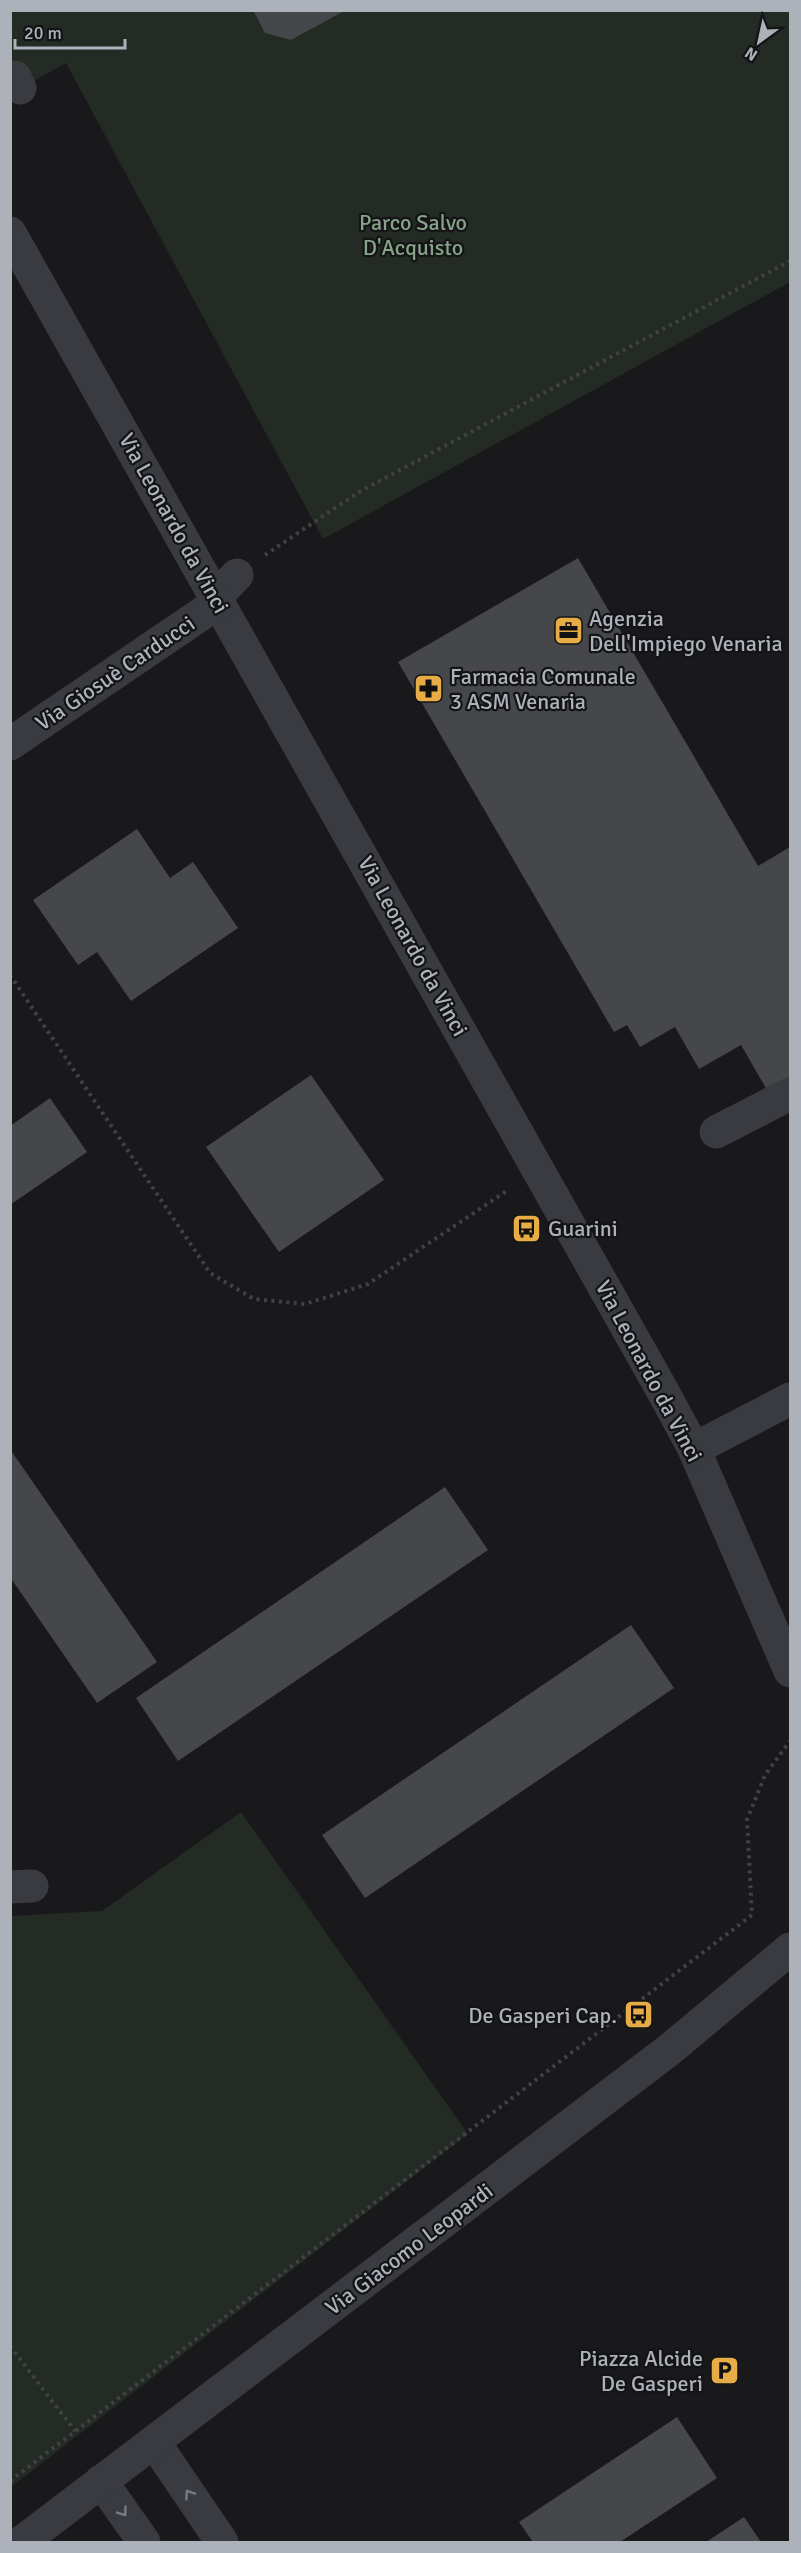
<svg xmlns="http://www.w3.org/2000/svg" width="801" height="2553" font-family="Signika,sans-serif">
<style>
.green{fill:#232b24}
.building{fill:#46474b}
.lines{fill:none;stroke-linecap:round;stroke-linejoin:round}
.path{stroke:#404247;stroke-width:4;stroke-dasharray:3 4.5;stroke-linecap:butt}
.minor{stroke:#3a3b40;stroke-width:33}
.oneway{stroke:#797c83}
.labels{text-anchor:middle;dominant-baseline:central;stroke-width:4.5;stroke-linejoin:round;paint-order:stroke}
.park-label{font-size:22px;fill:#85a386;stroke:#141416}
.street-label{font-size:22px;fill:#acb1ba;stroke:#141416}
.poi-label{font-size:22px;fill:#acb1ba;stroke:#141416;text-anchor:start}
</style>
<rect width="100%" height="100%" fill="#19191b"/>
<!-- green -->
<g class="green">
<path d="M11 11H790V282L323 539 66 63 11 94Z"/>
<path d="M241 1812 468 2134 11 2487V1916L102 1911Z"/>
</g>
<!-- building -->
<g class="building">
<path d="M253 10H346L291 40 265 33Z"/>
<path d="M578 558 758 866 790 847V1083L770 1095 741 1045 699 1069 675 1027 640 1047 627 1025 614 1032 398 662Z"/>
<path d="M137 829 170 878 193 862 238 928 131 1001 97 952 78 965 33 900Z"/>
<path d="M311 1075 384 1180 279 1252 206 1147Z"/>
<path d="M50 1098 87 1152 10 1205V1126Z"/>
<path d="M10 1449 157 1662 97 1703 10 1577Z"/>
<path d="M445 1487 488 1550 178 1761 136 1698Z"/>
<path d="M631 1625 674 1688 365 1898 322 1835Z"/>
<path d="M677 2417 717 2478 620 2542H533L519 2522Z"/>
<path d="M744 2517 761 2542H706Z"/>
</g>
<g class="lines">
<!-- path -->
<g class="path">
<path d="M265 555 359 492 790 261"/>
<path d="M10 975 210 1273 254 1299 305 1304 368 1284 508 1190"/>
<path d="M10 2346 75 2431"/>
<path d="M10 2481 752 1915 747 1820 765 1775 790 1741"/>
</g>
<!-- minor -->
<g class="minor">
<path d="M10 80 15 77 20 88"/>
<path d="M10 233 661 1388 694 1449 790 1671"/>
<path d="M216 597 237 575"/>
<path d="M10 744 219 602"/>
<path d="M716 1132 790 1094"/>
<path d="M694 1449 790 1399"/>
<path d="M10 1887 32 1886"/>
<path d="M154 2442 222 2542"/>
<path d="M101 2481 144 2542"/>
<path d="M22 2542 669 2050 790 1949"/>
</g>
</g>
<!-- one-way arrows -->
<defs><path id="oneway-chevron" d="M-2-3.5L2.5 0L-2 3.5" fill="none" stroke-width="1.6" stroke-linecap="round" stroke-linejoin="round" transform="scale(1.5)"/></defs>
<g class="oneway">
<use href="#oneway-chevron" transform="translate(189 2494) rotate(-124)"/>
<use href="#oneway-chevron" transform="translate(123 2512) rotate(55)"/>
</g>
<!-- icons -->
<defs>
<symbol id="office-square" viewBox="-11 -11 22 22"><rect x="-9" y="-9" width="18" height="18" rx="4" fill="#e7ac45" stroke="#141416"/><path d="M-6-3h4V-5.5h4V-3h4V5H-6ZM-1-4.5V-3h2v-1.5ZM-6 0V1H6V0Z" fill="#111"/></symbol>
<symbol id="pharmacy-square" viewBox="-11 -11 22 22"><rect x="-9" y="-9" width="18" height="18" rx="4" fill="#e7ac45" stroke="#141416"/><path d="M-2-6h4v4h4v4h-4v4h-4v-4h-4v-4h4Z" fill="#111"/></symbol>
<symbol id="bus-square" viewBox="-11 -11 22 22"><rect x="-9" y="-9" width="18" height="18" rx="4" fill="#e7ac45" stroke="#141416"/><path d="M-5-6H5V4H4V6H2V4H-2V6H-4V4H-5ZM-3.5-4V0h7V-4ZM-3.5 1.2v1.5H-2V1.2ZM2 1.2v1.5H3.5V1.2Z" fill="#111"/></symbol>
<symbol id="parking-square" viewBox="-11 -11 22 22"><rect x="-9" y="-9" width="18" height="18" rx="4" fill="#e7ac45" stroke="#141416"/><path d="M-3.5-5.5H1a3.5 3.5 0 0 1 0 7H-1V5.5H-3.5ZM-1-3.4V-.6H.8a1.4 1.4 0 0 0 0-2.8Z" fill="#111"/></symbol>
</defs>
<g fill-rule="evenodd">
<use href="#office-square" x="552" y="614" width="33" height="33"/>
<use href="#pharmacy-square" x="412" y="672" width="33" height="33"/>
<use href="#bus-square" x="510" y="1212" width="33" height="33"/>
<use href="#bus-square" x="622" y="1998" width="33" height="33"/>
<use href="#parking-square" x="708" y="2354" width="33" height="33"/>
</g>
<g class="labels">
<!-- park labels -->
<g class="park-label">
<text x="413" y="222">Parco Salvo<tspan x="413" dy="25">D'Acquisto</tspan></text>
</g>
<!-- street labels -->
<g class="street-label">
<text transform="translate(174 523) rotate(61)">Via Leonardo da Vinci</text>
<text transform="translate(115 673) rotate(-34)">Via Giosuè Carducci</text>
<text transform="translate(413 946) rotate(61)">Via Leonardo da Vinci</text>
<text transform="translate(649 1371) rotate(62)">Via Leonardo da Vinci</text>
<text transform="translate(409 2249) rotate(-37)">Via Giacomo Leopardi</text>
</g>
<!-- poi labels -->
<g class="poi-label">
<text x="589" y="618">Agenzia<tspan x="589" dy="25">Dell'Impiego Venaria</tspan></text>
<text x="450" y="676">Farmacia Comunale<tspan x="450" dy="25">3 ASM Venaria</tspan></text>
<text x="548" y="1228">Guarini</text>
<text x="617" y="2015" text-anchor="end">De Gasperi Cap.</text>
<text x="703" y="2358" text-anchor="end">Piazza Alcide<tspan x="703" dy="25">De Gasperi</tspan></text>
</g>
</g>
<!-- border -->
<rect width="801" height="2553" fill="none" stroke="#acb1ba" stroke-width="24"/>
<!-- north arrow -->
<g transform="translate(759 42) rotate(213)" stroke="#141416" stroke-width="4.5" paint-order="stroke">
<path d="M0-4.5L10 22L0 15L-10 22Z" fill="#acb1ba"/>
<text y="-9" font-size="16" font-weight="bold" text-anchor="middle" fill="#acb1ba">N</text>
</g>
<!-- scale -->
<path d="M15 39v9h110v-9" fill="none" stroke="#acb1ba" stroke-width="3"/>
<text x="24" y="39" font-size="18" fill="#acb1ba" stroke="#141416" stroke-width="4.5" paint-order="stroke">20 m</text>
</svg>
